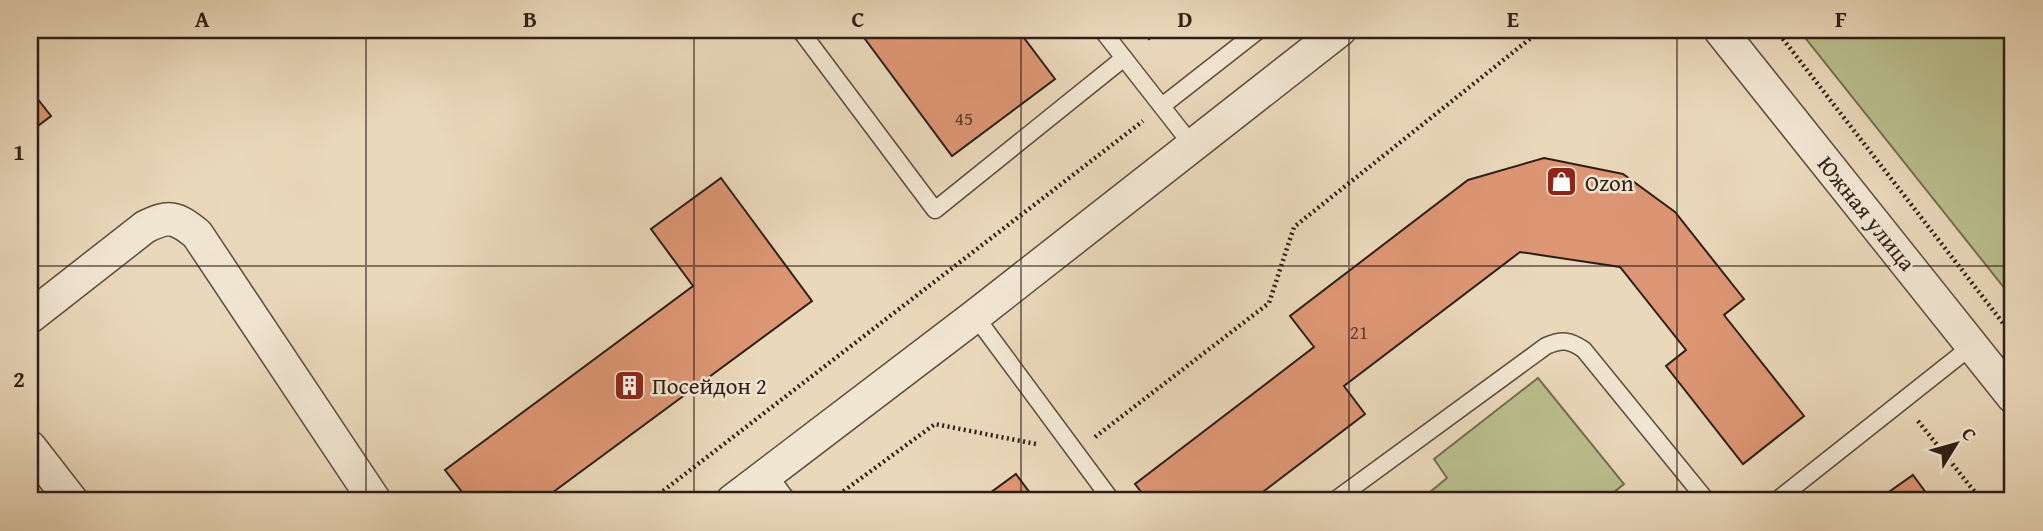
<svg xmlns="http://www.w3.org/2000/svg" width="2043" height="531" font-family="'Gentium Book Plus',serif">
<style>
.green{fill:#babe8d;stroke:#746e52;stroke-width:2}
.building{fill:#dd9674;stroke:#2f1e17;stroke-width:2}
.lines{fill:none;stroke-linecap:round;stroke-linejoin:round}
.lane-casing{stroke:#5e4c40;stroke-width:19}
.street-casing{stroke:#5e4c40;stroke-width:35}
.path{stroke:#2f1e17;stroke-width:4.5;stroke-dasharray:2 3.5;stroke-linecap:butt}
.lane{stroke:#f1e6d2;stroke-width:16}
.street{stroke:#f1e6d2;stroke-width:32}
.grid{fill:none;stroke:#2f1e17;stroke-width:2;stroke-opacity:0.55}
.labels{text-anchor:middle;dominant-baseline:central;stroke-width:5;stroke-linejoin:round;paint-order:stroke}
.number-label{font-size:19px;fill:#5a3c2e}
.poi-label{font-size:23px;fill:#2f1e17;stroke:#f1e6d2;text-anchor:start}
.street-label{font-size:23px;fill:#2f1e17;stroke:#f1e6d2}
.neatline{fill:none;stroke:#2f1e17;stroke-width:2.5}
.grid-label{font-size:23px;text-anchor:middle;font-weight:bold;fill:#2f1e17}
</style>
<rect width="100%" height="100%" fill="#ead8ba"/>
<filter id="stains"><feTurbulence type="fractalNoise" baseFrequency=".00286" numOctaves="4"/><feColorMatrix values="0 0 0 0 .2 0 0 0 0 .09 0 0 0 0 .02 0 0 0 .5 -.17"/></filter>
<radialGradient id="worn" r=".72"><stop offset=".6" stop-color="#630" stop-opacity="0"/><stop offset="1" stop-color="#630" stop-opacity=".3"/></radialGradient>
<!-- green -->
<g class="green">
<path d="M1799 30H2013V299Z"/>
<path d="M1538 378 1624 484 1603 501H1419L1447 478 1434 459Z"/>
</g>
<!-- building -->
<g class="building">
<path d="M878 30H1018L1055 79 952 156 865 39Z"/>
<path d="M1141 30H1160L1149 39Z"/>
<path d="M30 89 51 116 30 132Z"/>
<path d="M1544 158 1623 174 1675 212 1744 299 1724 315 1804 416 1743 464 1666 366 1686 350 1620 267 1520 252 1344 386 1365 414 1251 501H1148L1135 484 1314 347 1290 316 1468 180Z"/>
<path d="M721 178 812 301 541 501H469L445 470 693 286 651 229Z"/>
<path d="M1016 474 1036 501H979Z"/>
<path d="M1913 475 1932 501H1876Z"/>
</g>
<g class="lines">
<defs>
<g id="lane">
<path d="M800 30 935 210 1124 58"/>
<path d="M1102 30 1192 145"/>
<path d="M1162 106 1259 30"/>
<path d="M975 316 1112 501"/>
<path d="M768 474 788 501"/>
<path d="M1334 501 1546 346C1562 339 1570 340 1584 350L1707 501"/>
<path d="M1776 501 1973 345"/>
</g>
<g id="street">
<path d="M1720 30 2013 397"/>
<path d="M30 317 145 227C169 215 176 217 197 234L375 501"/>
<path d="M30 447 72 501"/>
<path d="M732 501 975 316 1340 30"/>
</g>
</defs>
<!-- lane casing -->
<use href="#lane" class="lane-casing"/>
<!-- street casing -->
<use href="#street" class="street-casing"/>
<!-- path -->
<g class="path">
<path d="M1776 30 2013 336"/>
<path d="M1918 421 1982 501"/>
<path d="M1095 437 1269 303 1294 227 1541 30"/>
<path d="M650 501 1143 121"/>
<path d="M830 501 935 424 1036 444"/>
</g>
<!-- lane -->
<use href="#lane" class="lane"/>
<!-- street -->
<use href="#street" class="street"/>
</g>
<!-- grid -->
<path class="grid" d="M366 30V501M694 30V501M1021 30V501M1349 30V501M1677 30V501M30 266H2013"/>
<!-- icons -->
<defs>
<symbol id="shop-square" viewBox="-11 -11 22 22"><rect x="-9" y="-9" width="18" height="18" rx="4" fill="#8f2418" stroke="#f1e6d2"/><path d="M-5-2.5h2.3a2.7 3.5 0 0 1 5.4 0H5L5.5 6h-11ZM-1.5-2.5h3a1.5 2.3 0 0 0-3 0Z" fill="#fff"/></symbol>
<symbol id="building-square" viewBox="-11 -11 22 22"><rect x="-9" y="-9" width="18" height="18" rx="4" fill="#8f2418" stroke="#f1e6d2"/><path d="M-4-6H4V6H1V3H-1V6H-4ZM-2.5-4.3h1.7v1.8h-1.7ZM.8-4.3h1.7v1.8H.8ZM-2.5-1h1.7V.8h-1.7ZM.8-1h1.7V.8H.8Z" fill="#fff"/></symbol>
</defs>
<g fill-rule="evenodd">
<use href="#shop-square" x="1544" y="164" width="35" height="35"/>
<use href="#building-square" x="612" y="368" width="35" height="35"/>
</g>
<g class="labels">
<!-- number labels -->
<g class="number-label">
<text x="964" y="118">45</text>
<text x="1359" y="332">21</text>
</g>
<!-- poi labels -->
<g class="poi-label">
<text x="1585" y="182">Ozon</text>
<text x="652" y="385">Посейдон 2</text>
</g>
<!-- street labels -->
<g class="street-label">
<text transform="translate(1867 213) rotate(51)">Южная улица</text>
</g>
</g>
<!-- margin -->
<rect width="2043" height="531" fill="none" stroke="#ead8ba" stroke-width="77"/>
<!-- north arrow -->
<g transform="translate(1956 444) rotate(53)" stroke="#f1e6d2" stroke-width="5" paint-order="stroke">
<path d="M0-5L12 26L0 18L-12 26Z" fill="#2f1e17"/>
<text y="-10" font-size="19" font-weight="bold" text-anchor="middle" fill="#2f1e17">С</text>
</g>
<rect x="38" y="38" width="1966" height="454" class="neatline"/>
<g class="grid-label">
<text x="202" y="27">A</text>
<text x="530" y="27">B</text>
<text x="858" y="27">C</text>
<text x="1185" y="27">D</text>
<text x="1513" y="27">E</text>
<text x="1841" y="27">F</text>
<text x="19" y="160">1</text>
<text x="19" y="387">2</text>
</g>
<rect width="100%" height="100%" filter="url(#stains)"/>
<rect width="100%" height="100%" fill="url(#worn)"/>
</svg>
